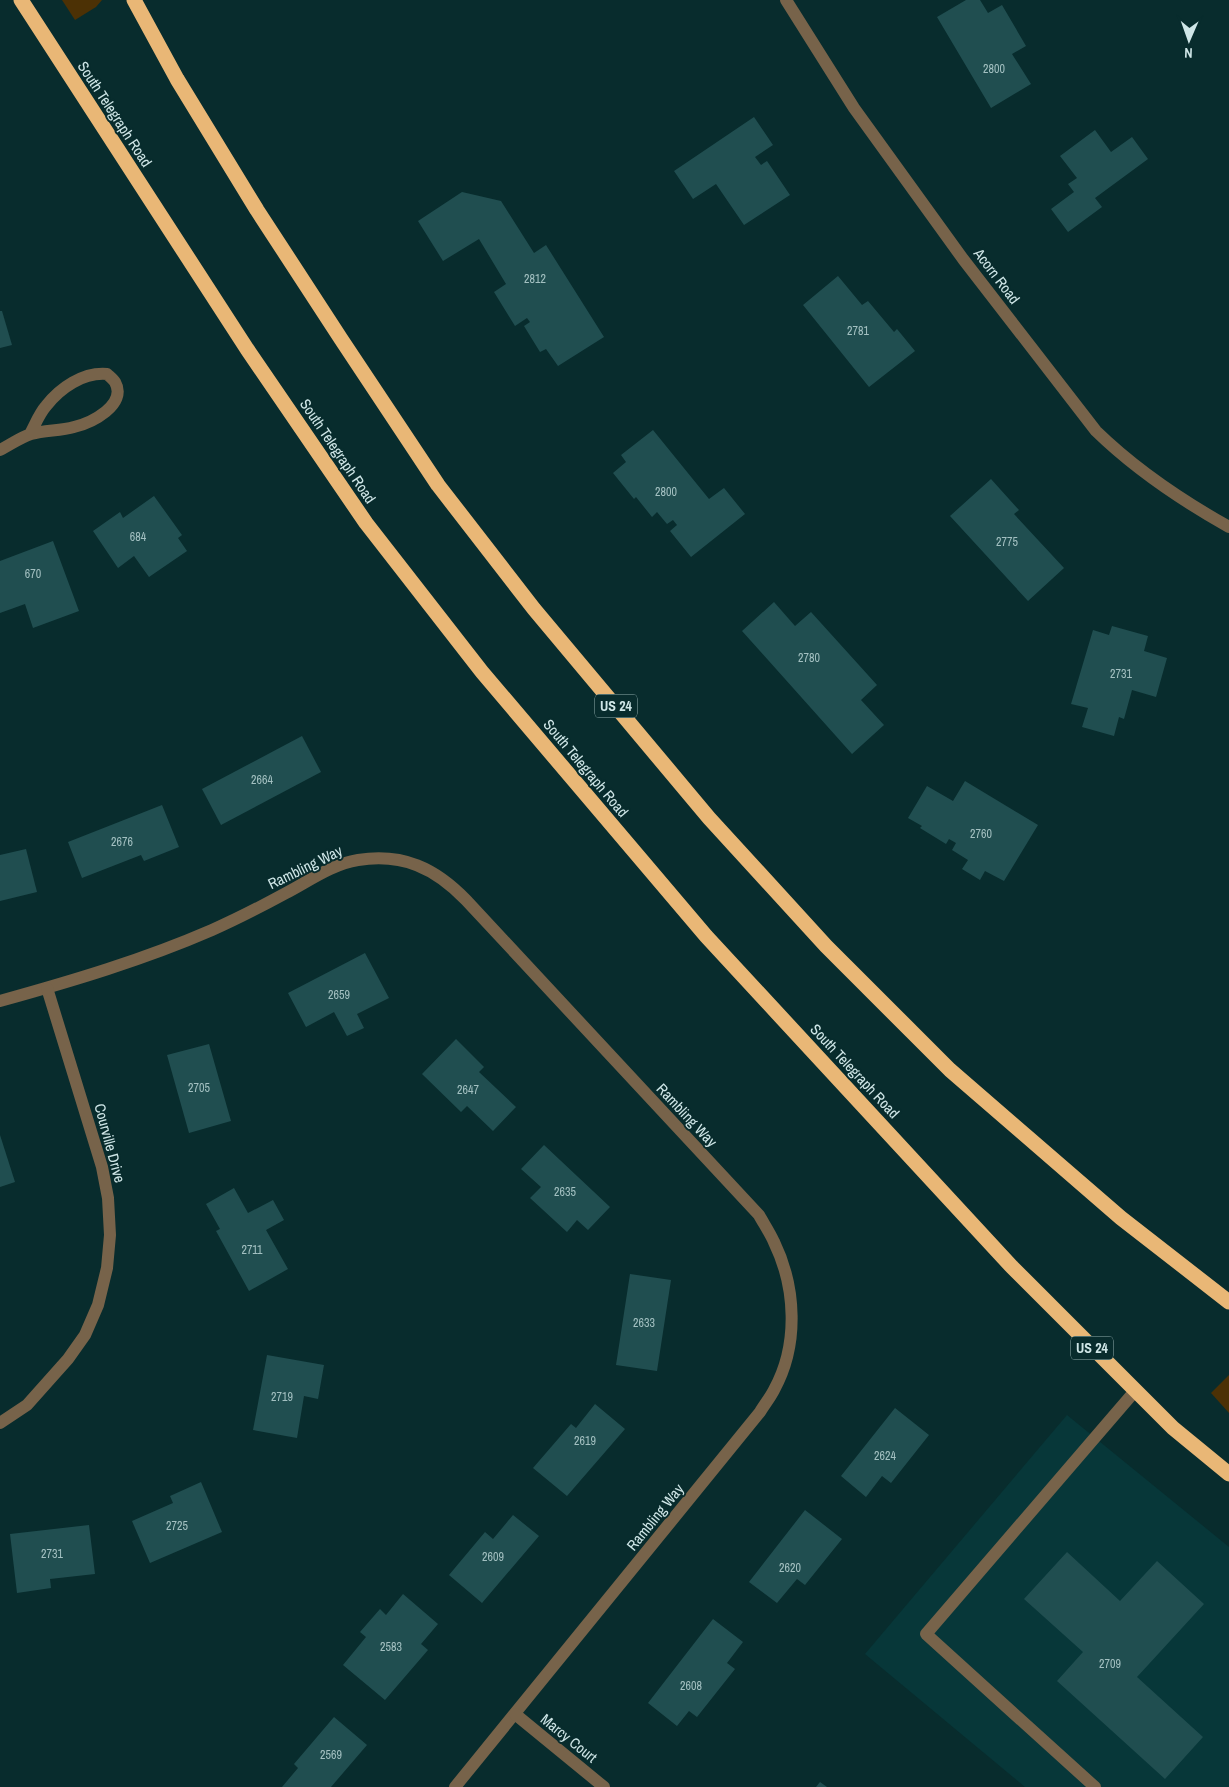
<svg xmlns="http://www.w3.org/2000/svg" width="1229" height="1787" font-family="'Archivo Narrow',sans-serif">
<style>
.built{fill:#073739}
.green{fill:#4c3105}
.building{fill:#204e50}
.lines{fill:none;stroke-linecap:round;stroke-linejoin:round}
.lane{stroke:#77634a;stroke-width:12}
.street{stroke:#77634a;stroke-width:12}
.highway{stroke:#e9b776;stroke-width:15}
.labels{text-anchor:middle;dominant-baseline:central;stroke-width:4;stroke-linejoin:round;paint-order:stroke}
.number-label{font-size:12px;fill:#a3c0c1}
.shield{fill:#082c2d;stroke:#93aeaf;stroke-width:1}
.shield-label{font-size:14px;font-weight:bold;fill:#cfe6e7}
.street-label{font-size:15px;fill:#cfe6e7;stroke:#082c2d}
</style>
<rect width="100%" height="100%" fill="#082c2d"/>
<!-- built -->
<path class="built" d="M1067 1415 1229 1547V1787H1025L865 1654Z"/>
<!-- green -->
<g class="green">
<path d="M62 0H102L96 7 75 20Z"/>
<path d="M1229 1375V1413L1211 1393Z"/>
</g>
<!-- building -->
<g class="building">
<path d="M966 0H980L988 13 1002 5 1026 46 1012 54 1031 84 991 108 937 17Z"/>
<path d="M754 117 773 145 755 157 761 165 767 161 790 195 744 225 716 184 693 199 674 171Z"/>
<path d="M1095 130 1111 152 1132 137 1148 159 1095 198 1102 207 1068 232 1051 209 1074 192 1068 184 1077 178 1060 156Z"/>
<path d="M462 192 501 201 534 253 546 245 604 337 558 366 546 349 540 352 524 326 530 322 527 318 515 326 494 292 506 284 479 239 443 261 418 221Z"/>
<path d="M838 276 862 305 868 301 894 332 897 329 915 351 869 387 803 305Z"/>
<path d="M0 311H2L12 345 0 348Z"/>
<path d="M653 430 709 499 724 488 745 514 691 557 670 531 677 525 673 520 667 524 657 512 652 517 636 497 634 499 613 473 626 462 621 455Z"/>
<path d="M991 479 1019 510 1014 514 1064 568 1028 601 950 516Z"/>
<path d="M154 496 182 535 178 538 187 551 149 577 134 556 118 568 93 531 120 512 123 518Z"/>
<path d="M53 541 79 611 33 628 25 604 0 613V561Z"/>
<path d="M774 602 795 626 811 612 877 685 861 700 884 725 852 754 742 631Z"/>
<path d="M1112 626 1148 636 1144 651 1167 658 1156 697 1132 690 1124 719 1119 717 1114 736 1082 727 1088 708 1071 704 1093 630 1109 635Z"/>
<path d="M302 736 321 772 221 825 202 789Z"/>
<path d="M965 781 1038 825 1004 881 985 871 980 880 962 869 968 860 952 850 956 843 949 839 946 844 920 828 922 826 908 818 927 786 953 801Z"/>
<path d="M162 805 179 847 144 861 141 855 82 878 68 842Z"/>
<path d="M26 849 37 892 0 901V855Z"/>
<path d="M365 953 389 998 357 1014 364 1028 347 1036 334 1012 306 1027 288 993Z"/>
<path d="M456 1039 484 1067 479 1072 516 1107 493 1131 467 1106 461 1112 422 1074Z"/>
<path d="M209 1044 231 1121 189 1133 167 1055Z"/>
<path d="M0 1135 15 1182 0 1187Z"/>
<path d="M544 1145 610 1207 588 1230 577 1220 567 1232 530 1198 541 1187 521 1169Z"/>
<path d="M234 1188 248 1213 273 1200 284 1220 266 1230 288 1269 249 1291 216 1231 220 1229 206 1204Z"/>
<path d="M630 1274 671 1280 657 1371 616 1365Z"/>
<path d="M267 1355 324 1365 318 1399 304 1396 297 1438 253 1430Z"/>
<path d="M595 1404 625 1429 567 1496 533 1468 571 1424 576 1428Z"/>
<path d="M895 1408 929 1435 891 1483 882 1476 866 1497 841 1476Z"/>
<path d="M201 1482 222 1532 150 1563 132 1521 173 1503 170 1496Z"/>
<path d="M805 1510 842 1539 805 1585 797 1579 777 1603 749 1582Z"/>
<path d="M513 1515 539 1536 482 1603 449 1575 485 1532 493 1539Z"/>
<path d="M89 1525 95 1574 50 1579 51 1588 17 1593 10 1534Z"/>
<path d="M1067 1552 1120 1601 1157 1561 1204 1604 1137 1677 1203 1737 1165 1779 1057 1681 1083 1652 1024 1599Z"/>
<path d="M403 1594 438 1624 421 1644 428 1650 385 1700 343 1665 366 1637 360 1632 380 1609 386 1615Z"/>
<path d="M713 1619 743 1642 727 1663 735 1669 697 1717 689 1711 677 1726 648 1703Z"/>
<path d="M334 1717 367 1745 331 1787H282L298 1768 294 1764Z"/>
<path d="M820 1782 827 1787H816Z"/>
</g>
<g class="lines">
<!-- lane -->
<path class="lane" d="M1095 1787 926 1634 1135 1391"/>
<!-- street -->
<g class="street">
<path d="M786 0 854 108 963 259 1096 431C1136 470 1181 500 1229 527"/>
<path d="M0 450C10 445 21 437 31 434 45 430 60 431 74 427 91 423 128 405 115 382 113 379 109 376 107 374 83 372 60 388 46 406 39 414 35 425 30 434"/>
<path d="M0 1001C72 981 143 960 212 930 237 919 262 906 286 893 309 881 332 864 358 860 403 853 435 868 466 900L759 1215C764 1224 770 1233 774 1242 796 1287 799 1345 774 1390 770 1398 764 1405 760 1412L455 1787"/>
<path d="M0 1423 27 1405 68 1359 85 1335 98 1305 107 1268 110 1235 108 1198 102 1167 47 988"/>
<path d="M515 1714 604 1787"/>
</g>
<!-- highway -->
<g class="highway">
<path d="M21 0 247 349 366 523 482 672 706 936 1012 1267 1173 1428 1229 1474"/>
<path d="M134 0 177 79 257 210 341 339 438 485 534 609 709 818 826 946 950 1070 1121 1218 1229 1302"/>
</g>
</g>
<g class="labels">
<!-- number labels -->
<g class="number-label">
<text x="994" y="69">2800</text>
<text x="535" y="279">2812</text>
<text x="858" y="331">2781</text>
<text x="666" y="492">2800</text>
<text x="138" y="537">684</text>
<text x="1007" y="542">2775</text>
<text x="33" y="574">670</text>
<text x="809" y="658">2780</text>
<text x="1121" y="674">2731</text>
<text x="262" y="780">2664</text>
<text x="981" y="834">2760</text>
<text x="122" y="842">2676</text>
<text x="339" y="995">2659</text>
<text x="199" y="1088">2705</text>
<text x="468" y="1090">2647</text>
<text x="565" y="1192">2635</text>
<text x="252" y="1250">2711</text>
<text x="644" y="1323">2633</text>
<text x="282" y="1397">2719</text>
<text x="585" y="1441">2619</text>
<text x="885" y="1456">2624</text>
<text x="177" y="1526">2725</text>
<text x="52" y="1554">2731</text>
<text x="493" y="1557">2609</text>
<text x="790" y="1568">2620</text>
<text x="391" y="1647">2583</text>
<text x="1110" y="1664">2709</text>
<text x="691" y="1686">2608</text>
<text x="331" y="1755">2569</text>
</g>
<!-- shield labels -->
<g class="shield">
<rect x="595" y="694.5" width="42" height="23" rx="4"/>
<rect x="1071" y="1336.5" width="42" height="23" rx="4"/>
</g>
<g class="shield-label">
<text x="616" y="706">US 24</text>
<text x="1092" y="1348">US 24</text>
</g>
<!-- street labels -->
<g class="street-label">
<text transform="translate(115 114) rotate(57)">South Telegraph Road</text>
<text transform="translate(997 276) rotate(53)">Acorn Road</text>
<text transform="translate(338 451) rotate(56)">South Telegraph Road</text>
<text transform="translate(586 768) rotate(50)">South Telegraph Road</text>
<text transform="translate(305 867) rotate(-26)">Rambling Way</text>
<text transform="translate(855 1071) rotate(47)">South Telegraph Road</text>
<text transform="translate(687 1115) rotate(47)">Rambling Way</text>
<text transform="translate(110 1143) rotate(75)">Courville Drive</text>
<text transform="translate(655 1517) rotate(-51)">Rambling Way</text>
<text transform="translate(569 1738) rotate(39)">Marcy Court</text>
</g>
</g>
<!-- north arrow -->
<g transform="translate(1189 40) rotate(182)" stroke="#082c2d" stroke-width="4" paint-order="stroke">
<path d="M0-4L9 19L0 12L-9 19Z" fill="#cfe6e7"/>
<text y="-8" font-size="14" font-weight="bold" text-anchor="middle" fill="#cfe6e7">N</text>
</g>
</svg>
